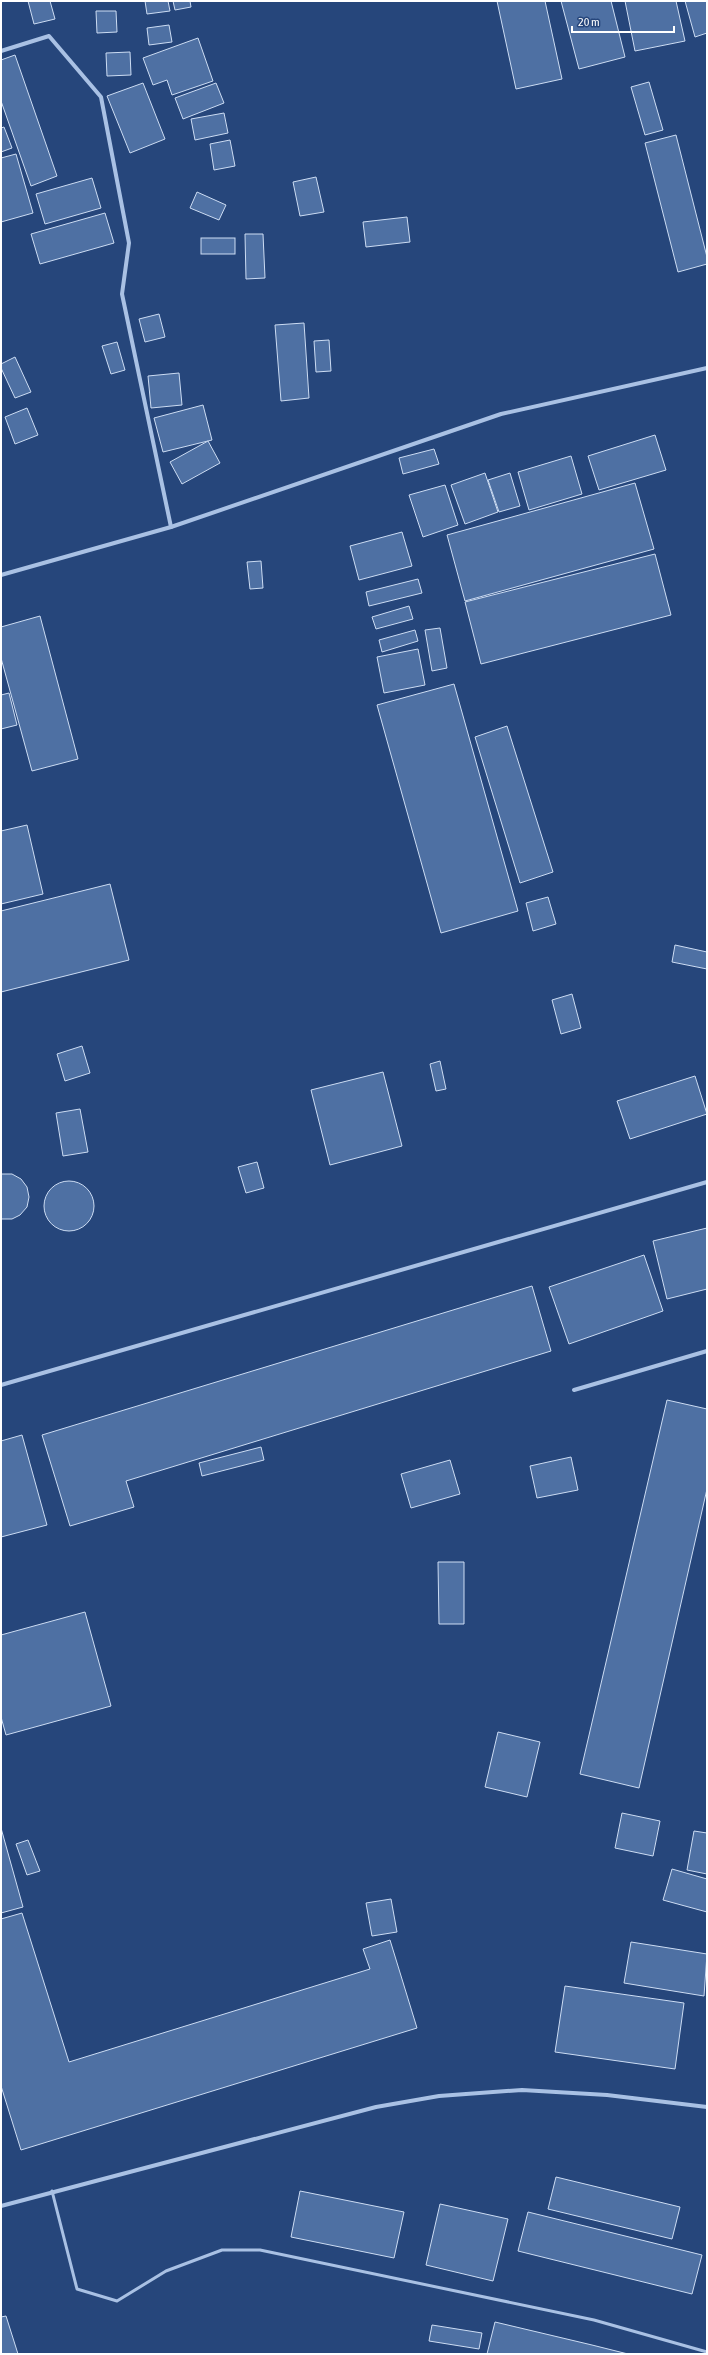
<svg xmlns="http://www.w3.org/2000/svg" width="708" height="2355" font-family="'Asap Condensed',sans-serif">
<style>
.building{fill:#4e70a3;stroke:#ccdcf3}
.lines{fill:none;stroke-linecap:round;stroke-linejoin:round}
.service{stroke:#a9c1e4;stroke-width:3}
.minor{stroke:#a9c1e4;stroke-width:4}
</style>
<rect width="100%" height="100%" fill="#26467b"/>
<!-- building -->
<g class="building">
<path d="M28 1H50L55 19 34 24Z"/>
<path d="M145 1H168L170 11 147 14Z"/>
<path d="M173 1H190L191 7 175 10Z"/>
<path d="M497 1H545L562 79 516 89Z"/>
<path d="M561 1H611L625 57 579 69Z"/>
<path d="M625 1H676L685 41 635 51Z"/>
<path d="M685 1H707V33L695 37Z"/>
<path d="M96 11H116L117 32 97 33Z"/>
<path d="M169 25 172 42 149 45 147 28Z"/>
<path d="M198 38 213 81 172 95 167 80 153 85 143 58Z"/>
<path d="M130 52 131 75 107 76 106 53Z"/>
<path d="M15 55 57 176 31 186 1 101V60Z"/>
<path d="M649 82 663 130 645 135 631 87Z"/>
<path d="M143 83 165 139 130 153 107 96Z"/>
<path d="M216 83 224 103 183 119 175 98Z"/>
<path d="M224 113 228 133 195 140 191 119Z"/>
<path d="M4 127 12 148 1 152V128Z"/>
<path d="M676 135 707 257V264L678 272 645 143Z"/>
<path d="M230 140 235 166 214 170 210 144Z"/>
<path d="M16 154 33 213 1 222V158Z"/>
<path d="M316 177 324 212 300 216 293 182Z"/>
<path d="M92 178 101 208 45 224 36 194Z"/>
<path d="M197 192 226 205 219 220 190 208Z"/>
<path d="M105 213 114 243 40 264 31 234Z"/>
<path d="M407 217 410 242 366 247 363 222Z"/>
<path d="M245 234H263L265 278 246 279Z"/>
<rect x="201" y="238" width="34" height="16"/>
<path d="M159 314 165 337 145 342 139 319Z"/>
<path d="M304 323 309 398 281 401 275 325Z"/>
<path d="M329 340 331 371 316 372 314 341Z"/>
<path d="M117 342 125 370 111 374 102 346Z"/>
<path d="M15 357 31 392 15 398 1 368V364Z"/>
<path d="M179 373 182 405 151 408 148 376Z"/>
<path d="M203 405 212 440 163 452 154 418Z"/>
<path d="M27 408 38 435 15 444 5 417Z"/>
<path d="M655 435 666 470 599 490 588 456Z"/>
<path d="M208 441 220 463 182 484 170 462Z"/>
<path d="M434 449 439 464 403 474 399 458Z"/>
<path d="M571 456 582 494 529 510 518 472Z"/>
<path d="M485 473 498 512 465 524 451 485Z"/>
<path d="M510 473 520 506 499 512 488 480Z"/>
<path d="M635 483 654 549 465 601 447 535Z"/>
<path d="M445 485 458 525 423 537 409 495Z"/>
<path d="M402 532 412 566 359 580 350 546Z"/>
<path d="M655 554 671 615 481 664 465 602Z"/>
<path d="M261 561 263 588 250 589 247 562Z"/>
<path d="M418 579 422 593 369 606 366 592Z"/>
<path d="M409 606 413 619 376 629 372 617Z"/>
<path d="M40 616 78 759 32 771 1 658V627Z"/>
<path d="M440 628 447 668 432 671 425 630Z"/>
<path d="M415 630 418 641 382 652 379 640Z"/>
<path d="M418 649 425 685 384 693 377 657Z"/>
<path d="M454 684 518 911 441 933 377 705Z"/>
<path d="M9 693 17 725 1 729V695Z"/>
<path d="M507 726 553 872 520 883 475 737Z"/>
<path d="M27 825 43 894 1 904V831Z"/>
<path d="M110 884 129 960 1 992V911Z"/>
<path d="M548 897 556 924 533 931 526 903Z"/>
<path d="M675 945 707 952V969L672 962Z"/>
<path d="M572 994 581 1028 561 1034 552 1000Z"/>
<path d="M82 1046 90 1073 65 1081 57 1054Z"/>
<path d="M440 1061 446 1089 436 1091 430 1064Z"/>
<path d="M383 1072 402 1146 330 1165 311 1090Z"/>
<path d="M695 1076 707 1114 630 1139 617 1101Z"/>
<path d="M80 1109 88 1152 63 1156 56 1113Z"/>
<path d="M257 1162 264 1188 246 1193 238 1167Z"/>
<path d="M1 1174H12L21 1179 27 1187 29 1197 27 1207 20 1215 12 1219H1Z"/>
<circle cx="69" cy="1206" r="25"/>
<path d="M707 1228V1289L667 1299 653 1241Z"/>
<path d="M644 1255 663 1311 569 1344 549 1287Z"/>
<path d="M532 1286 551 1351 126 1481 134 1507 70 1526 42 1435Z"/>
<path d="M667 1400 707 1409V1489L639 1788 580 1774Z"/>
<path d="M22 1435 47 1525 1 1537V1441Z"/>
<path d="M261 1447 264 1460 202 1476 199 1463Z"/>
<path d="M571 1457 578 1490 537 1498 530 1466Z"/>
<path d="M450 1460 460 1494 411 1508 401 1474Z"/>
<path d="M438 1562H464V1624H439Z"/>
<path d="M85 1612 111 1706 6 1735 1 1717V1635Z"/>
<path d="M498 1732 540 1742 527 1797 485 1787Z"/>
<path d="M622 1813 660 1821 653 1856 615 1848Z"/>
<path d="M1 1828 23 1907 1 1913Z"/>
<path d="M694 1831 707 1833V1874L687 1870Z"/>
<path d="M28 1840 40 1871 27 1875 16 1844Z"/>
<path d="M672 1869 707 1879V1912L663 1900Z"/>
<path d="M391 1899 397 1932 372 1936 366 1903Z"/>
<path d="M22 1913 69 2062 370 1969 363 1949 390 1940 417 2028 21 2150 1 2086V1919Z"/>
<path d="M631 1942 707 1954 704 1996 624 1983Z"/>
<path d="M565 1986 684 2003 675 2069 555 2052Z"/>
<path d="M556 2177 680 2207 672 2239 548 2209Z"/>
<path d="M300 2191 404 2212 394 2258 291 2237Z"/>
<path d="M440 2204 508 2219 493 2281 426 2265Z"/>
<path d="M528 2212 702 2255 692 2294 518 2251Z"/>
<path d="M6 2316 18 2354H1V2317Z"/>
<path d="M495 2322 592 2345 628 2354H487Z"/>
<path d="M432 2325 482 2333 479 2349 429 2341Z"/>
</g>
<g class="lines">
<!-- service -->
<path class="service" d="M52 2191 77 2289 117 2301 166 2271 222 2250H260L594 2320 707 2352"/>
<!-- minor -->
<g class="minor">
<path d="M1 51 49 36 101 97 129 243 122 294 171 527"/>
<path d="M1 575 171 527 501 414 707 368"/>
<path d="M1 1385 707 1182"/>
<path d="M574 1390 707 1351"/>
<path d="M1 2206 376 2107 439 2096 522 2090 607 2095 707 2107"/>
</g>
</g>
<!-- border -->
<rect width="708" height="2355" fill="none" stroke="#ffffff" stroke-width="4"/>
<!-- scale -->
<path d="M572 26v6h102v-6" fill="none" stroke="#ffffff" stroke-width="2"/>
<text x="578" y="26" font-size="12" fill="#ffffff" stroke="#26467b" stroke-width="3" paint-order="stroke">20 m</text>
</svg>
